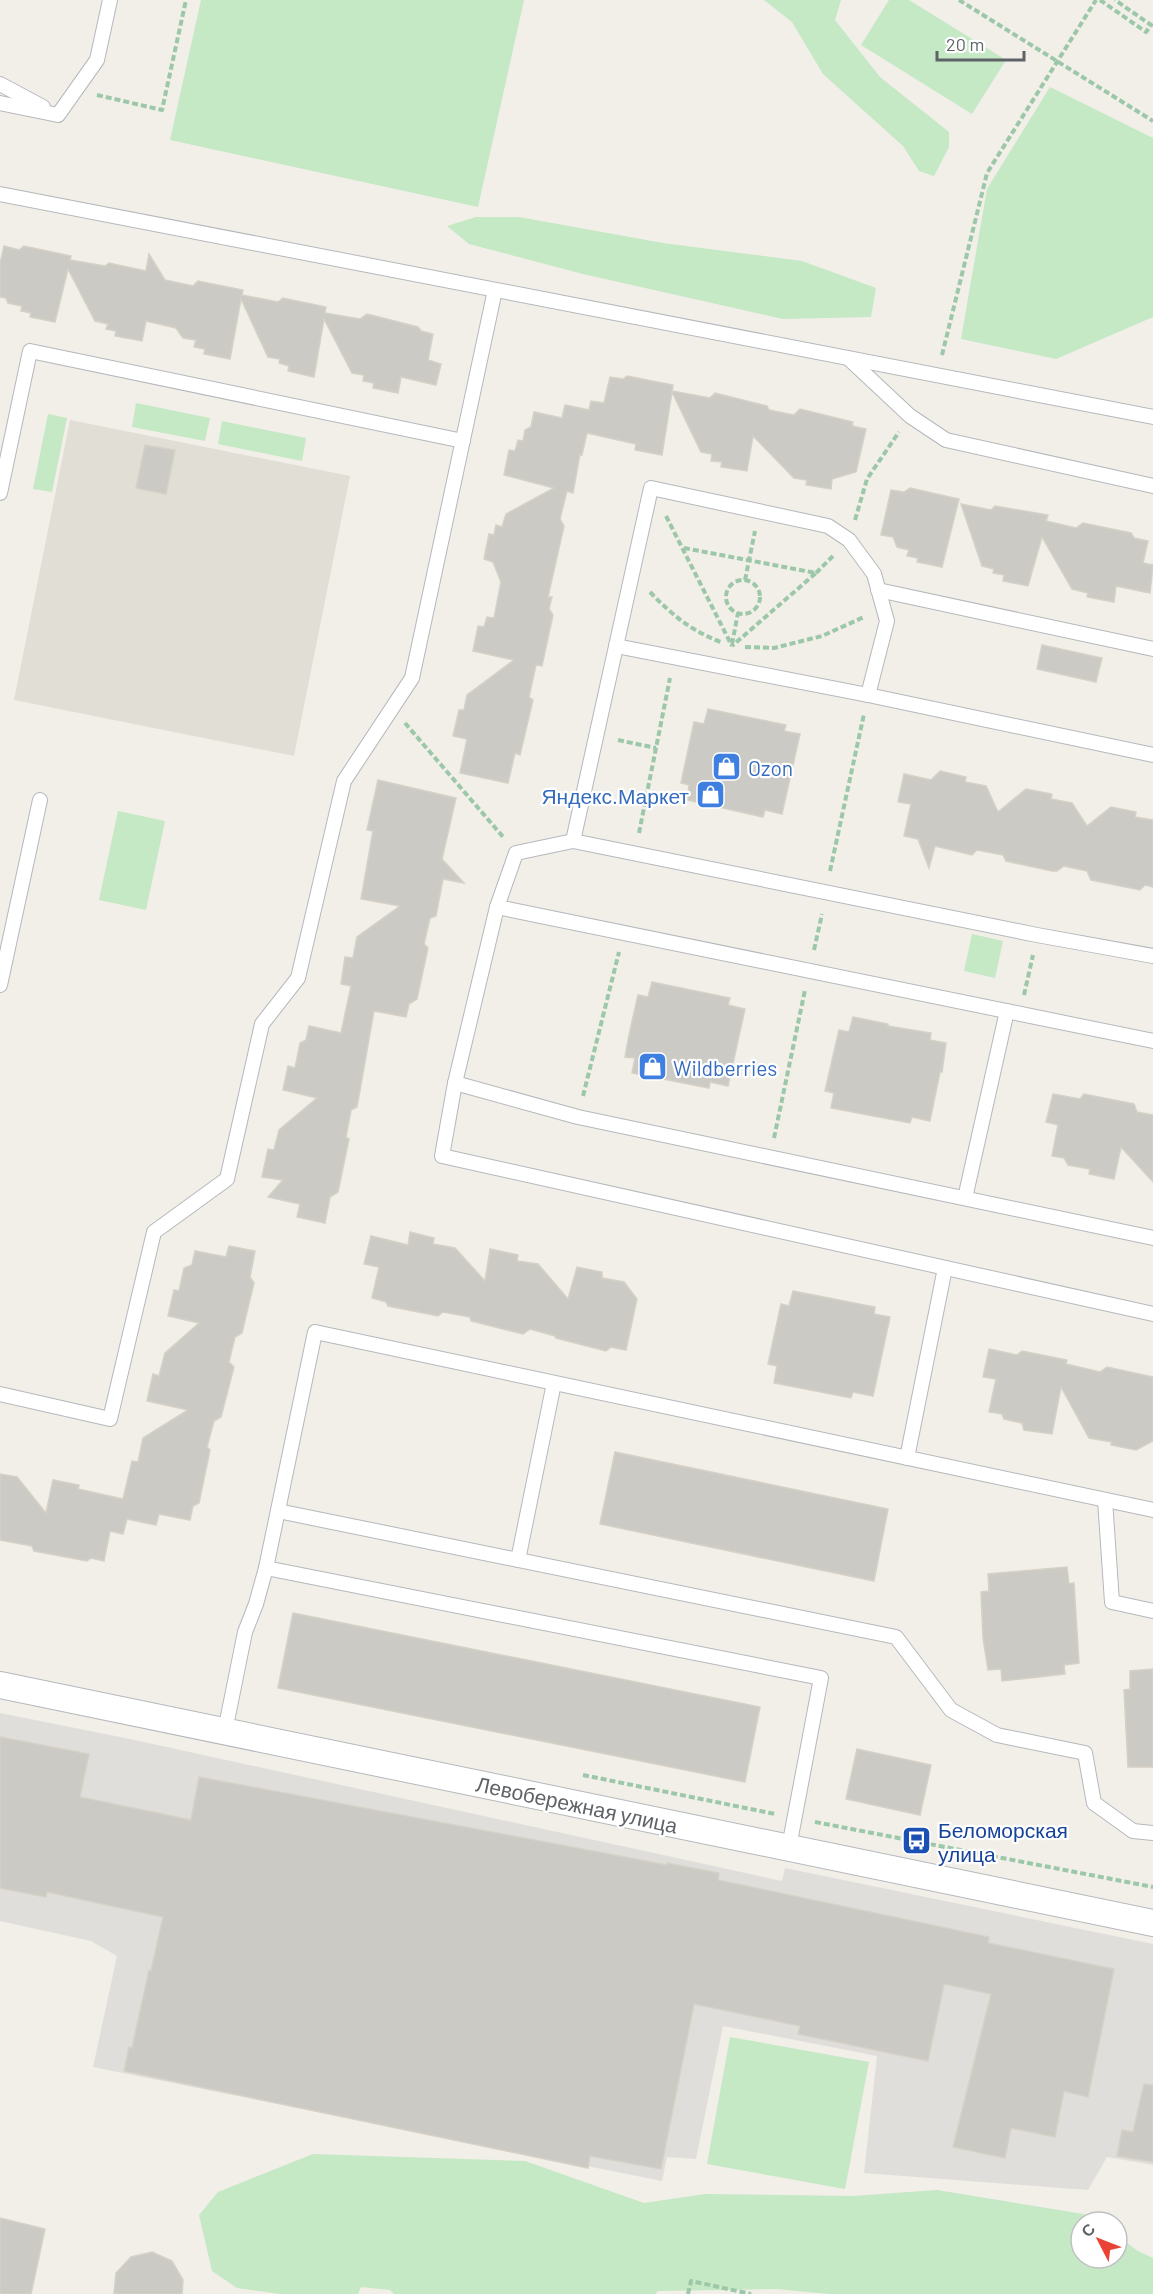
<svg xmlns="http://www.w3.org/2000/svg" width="1153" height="2294" font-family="Barlow,sans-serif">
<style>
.industrial{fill:#e0deda}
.education{fill:#e1ded6}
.green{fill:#c5e8c5}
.building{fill:#cccac5;stroke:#d6d1c6;stroke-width:1.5}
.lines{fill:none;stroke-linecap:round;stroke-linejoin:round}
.service-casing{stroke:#b5b8bc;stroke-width:16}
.minor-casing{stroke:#b5b8bc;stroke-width:28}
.path{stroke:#9cc7a9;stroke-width:4;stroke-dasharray:6 3;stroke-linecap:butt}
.service{stroke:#fff;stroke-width:14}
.minor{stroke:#fff;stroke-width:26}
.labels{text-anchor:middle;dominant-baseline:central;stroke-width:4.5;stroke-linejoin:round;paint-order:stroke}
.shop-label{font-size:21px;fill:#366cbe;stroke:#fff;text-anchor:start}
.street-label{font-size:21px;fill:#5f6368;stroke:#fff}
.transit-label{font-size:21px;fill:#164399;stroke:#fff;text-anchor:start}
</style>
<rect width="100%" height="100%" fill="#f1efe8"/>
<!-- industrial -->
<path class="industrial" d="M0 1713 130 1739 782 1881 785 1868 1153 1944V2165L1107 2157 1088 2190 864 2173 877 2056 723 2026 696 2159 667 2157 662 2181 93 2067 117 1956 91 1941 0 1921Z"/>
<!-- education -->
<path class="education" d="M70 420 350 476 294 756 14 700Z"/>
<!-- green -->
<g class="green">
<path d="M201 0H524L478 207 170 140Z"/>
<path d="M764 0H841L835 20 880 77 949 132V147L934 176 919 171 903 146 823 74 792 22Z"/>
<path d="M889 0H909L1006 60 972 114 861 45Z"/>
<path d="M1050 87 1153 138V317L1056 359 961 339 987 189Z"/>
<path d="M476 217H519L663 243 802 261 876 288 871 317 783 319 583 274 469 244 447 226Z"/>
<path d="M136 403 210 418 205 441 132 427Z"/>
<path d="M48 414 67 418 52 492 33 489Z"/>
<path d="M222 421 306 438 302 461 218 444Z"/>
<path d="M118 811 165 821 146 910 99 900Z"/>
<path d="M972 934 1003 941 995 978 964 971Z"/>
<path d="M730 2037 869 2062 845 2189 707 2164Z"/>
<path d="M313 2154 525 2161 644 2203 705 2194 853 2196 937 2190 1089 2215 1099 2222H1081V2258H1117V2236L1138 2251 1153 2258V2294H829L776 2289 658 2291 655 2294H394L390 2290 361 2287 358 2294H280L237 2288 212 2271 199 2215 218 2192Z"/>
</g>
<!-- building -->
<g class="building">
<path d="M4 246 19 250 24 246 71 256 70 260 105 266 109 263 146 271 149 254 165 280 193 286 198 281 243 290 242 295 278 302 283 298 326 307 325 313 360 319 367 314 418 327 421 331 433 334 428 360 441 364 436 385 401 377 398 393 373 388 374 383 363 381 364 375 352 373 324 319 314 377 288 371 289 366 279 363 280 359 268 357 241 299 230 359 204 354 205 349 194 347 196 340 183 338 176 328 146 321 142 341 115 336 116 331 106 329 108 324 95 321 68 269 55 322 30 317 31 313 21 311 22 306 8 303 6 298 0 297V264Z"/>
<path d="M627 376 673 385 672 391 710 398 715 393 767 406 769 410 794 415 800 409 853 422 852 426 866 429 856 472 832 479 831 489 806 485 807 480 794 478 753 436 747 471 721 467 722 462 711 461 712 454 701 452 672 392 662 455 635 450 636 444 587 433 582 455 580 454 573 493 567 491 560 519 564 526 548 597H552L549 609 553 615 542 666 536 665 529 697 533 700 520 755 515 753 508 783 460 773 467 739 453 736 459 710H464L467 695 514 660 473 651 478 626 484 627 487 617 494 618 501 582 493 562 484 559 489 534 494 535 496 525 502 527 506 514 554 488 504 475 509 450 515 451 518 440 523 441 525 430 531 427 534 412 562 418 565 405 589 410 591 401 604 403 610 377 623 379Z"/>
<path d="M145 445 175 450 166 494 136 488Z"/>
<path d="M910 488 959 499 942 567 917 562 918 558 907 556 909 550 897 547 893 537 881 535 891 490 904 492Z"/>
<path d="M961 504 991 510 995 506 1048 515 1046 521 1076 528 1083 523 1131 533 1134 538 1148 541 1143 563 1153 565 1150 593 1116 586 1114 602 1087 597 1088 593 1072 589 1042 537 1028 586 1003 581 1004 575 993 573 994 569 982 566Z"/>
<path d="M1042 645 1102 658 1096 682 1037 669Z"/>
<path d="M708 709 786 725 784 731 800 734 782 814 765 810 763 817 687 800 689 785 681 783 694 722 704 724Z"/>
<path d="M940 771 966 777 965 782 986 786 998 812 1026 789 1052 794 1051 799 1072 803 1087 826 1111 807 1136 812 1135 817 1153 820V887L1145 885 1140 890 1091 880 1087 871 1064 866 1057 871H1052L1006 861 1003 855 977 850 972 855 935 846 929 868 918 839 904 836 911 804 898 802 904 774 931 780Z"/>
<path d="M378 780 456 798 442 859 464 883 443 879 436 916 430 918 424 944 428 948 417 999 409 1004 406 1017 374 1011 357 1107 351 1110 346 1137 349 1139 338 1192 330 1197 325 1223 297 1217 300 1204 268 1197 283 1180 262 1177 268 1149 274 1150 279 1130 317 1098 283 1090 288 1066 295 1068 300 1043 306 1040 309 1026 341 1033 351 986 341 984 345 957 353 958 357 937 400 906 361 899 373 831 367 830Z"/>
<path d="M652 982 730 998 728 1005 745 1009 728 1086 710 1082 709 1088 632 1073 635 1058 625 1057 629 1035 638 995 648 997Z"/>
<path d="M853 1017 888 1024V1026L931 1033 930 1040 946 1043 942 1072H940L930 1121 912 1117 910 1123 831 1108 834 1093 825 1091 839 1030 849 1032Z"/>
<path d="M1053 1094 1080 1099 1084 1094 1134 1104 1137 1112 1153 1115V1182L1121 1147 1114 1179 1089 1174 1090 1169 1068 1165 1064 1158 1052 1156 1058 1125 1046 1122Z"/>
<path d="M410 1232 434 1238 433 1244 455 1248 485 1281 490 1249 518 1255 517 1261 538 1264 568 1299 577 1267 602 1272V1278L624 1282 637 1299 626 1350 611 1347 606 1351 556 1338 555 1336 530 1329 523 1334 471 1321 470 1317 443 1312 438 1316 388 1306 386 1302 372 1298 379 1267 364 1264 371 1236 408 1245Z"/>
<path d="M229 1246 255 1251 250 1277 254 1283 242 1333 235 1337 229 1362 234 1367 221 1417 214 1421 207 1447 210 1450 199 1503 193 1506 190 1520 159 1514 156 1525 127 1519 123 1534 110 1531 104 1561 91 1558 87 1561 34 1551 32 1546 0 1540V1474L17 1477 46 1513 53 1480 79 1485 78 1489 123 1499 132 1461 138 1462 143 1438 188 1410 147 1401 153 1374 159 1376 165 1353 199 1323 168 1316 174 1290 179 1291 184 1268 192 1265 195 1251 226 1257Z"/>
<path d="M793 1291 875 1307 874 1314 890 1317 873 1396 853 1392 851 1398 774 1383 777 1366 768 1364 781 1304 789 1306Z"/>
<path d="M989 1349 1017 1355 1022 1351 1067 1360 1066 1364 1100 1372 1107 1367 1153 1377V1441L1136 1450 1111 1445 1112 1442 1089 1438 1061 1387 1052 1434 1024 1430 1022 1423 1004 1419 1002 1414 989 1412 996 1379 983 1377Z"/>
<path d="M615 1452 888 1509 874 1581 600 1524Z"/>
<path d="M1067 1567 1069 1584 1074 1583 1079 1663 1064 1665 1065 1674 1002 1681 1001 1669 988 1670 983 1638 981 1592 989 1591 988 1574Z"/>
<path d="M293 1613 760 1707 745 1782 278 1688Z"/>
<path d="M1153 1669V1767H1128L1124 1690 1130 1689V1671Z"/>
<path d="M0 1737 89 1754 80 1797 191 1820 199 1777 667 1865V1863L719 1873 718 1880 989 1937 988 1943 1114 1969 1088 2097 1064 2091 1055 2137 1011 2128 1005 2158 953 2147 991 1994 944 1984 928 2061 798 2034 800 2026 694 2004 661 2169 590 2156 588 2168 124 2071 129 2047 132 2048 149 1970 151 1971 163 1917 47 1892 46 1897 0 1888Z"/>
<path d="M857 1749 931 1765 920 1815 846 1799Z"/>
<path d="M1144 2084 1153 2085V2162L1117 2156 1122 2130 1133 2132Z"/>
<path d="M0 2218 45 2229 31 2294H0Z"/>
<path d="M152 2252 172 2261 183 2280 182 2294H114L116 2273 131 2257Z"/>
</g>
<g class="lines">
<defs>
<g id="service">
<path d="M0 84 43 107"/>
<path d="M0 103 58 115 97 60 110 0"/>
<path d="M0 194 1153 417"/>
<path d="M848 358 910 416 946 440 1153 486"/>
<path d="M0 493 30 351 463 441"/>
<path d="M878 590 1153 649"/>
<path d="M616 646 868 695 1153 755"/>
<path d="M573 841 651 488 828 526 849 540 874 574 887 621 868 695"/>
<path d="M497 907 1153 1041"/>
<path d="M1153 956 1037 935 573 841 516 853 497 907 455 1083 578 1117 1153 1238"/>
<path d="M0 985 40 800"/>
<path d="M455 1083 442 1156 1153 1314"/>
<path d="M965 1198 1007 1011"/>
<path d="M0 1394 110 1419 154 1232 227 1179 262 1024 298 978 344 781 412 678 495 290"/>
<path d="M907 1458 945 1268"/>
<path d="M1105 1500 1112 1602 1153 1611"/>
<path d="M278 1511 896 1637 951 1710 997 1735 1085 1753 1094 1803 1133 1831 1153 1833"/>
<path d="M518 1560 554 1383"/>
<path d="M266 1568 315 1332 1153 1510"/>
<path d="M225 1731 245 1632 256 1604 266 1568 821 1678 789 1847"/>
</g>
<path id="minor" d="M0 1685 1153 1923"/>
</defs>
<!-- service casing -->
<use href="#service" class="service-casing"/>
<!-- minor casing -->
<use href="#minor" class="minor-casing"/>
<!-- path -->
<g class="path">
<path d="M959 0 1153 121"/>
<path d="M1100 0 1146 32 1151 25 1115 0"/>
<path d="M97 95 162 110 186 0"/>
<path d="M942 355 987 173 1096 0"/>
<path d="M666 516 732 646"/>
<path d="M855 520 867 479 899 432"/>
<path d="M684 548 816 573 732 646"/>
<path d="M816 573 835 554"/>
<path d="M745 580 755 531"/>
<circle cx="743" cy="597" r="17"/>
<path d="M650 592C671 614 691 631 721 642"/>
<path d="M732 644 738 613"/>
<path d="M745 647 774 648 822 636 864 617"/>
<path d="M405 723 504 838"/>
<path d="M618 740 656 748"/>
<path d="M639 833 670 678"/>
<path d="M830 871 864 714"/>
<path d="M814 950 822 914"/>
<path d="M1024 995 1033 955"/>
<path d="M583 1096 619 952"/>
<path d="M774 1138 805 990"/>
<path d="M583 1775 775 1814"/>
<path d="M815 1822 1153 1887"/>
<path d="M688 2294 691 2281 751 2294"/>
</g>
<!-- service -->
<use href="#service" class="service"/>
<!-- minor -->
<use href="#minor" class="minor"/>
</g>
<!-- icons -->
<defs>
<symbol id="shop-square" viewBox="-11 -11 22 22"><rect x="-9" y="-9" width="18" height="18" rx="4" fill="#3f7fe0" stroke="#fff"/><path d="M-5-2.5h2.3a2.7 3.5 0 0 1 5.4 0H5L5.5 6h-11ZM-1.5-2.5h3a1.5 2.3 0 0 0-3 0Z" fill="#fff"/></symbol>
<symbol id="bus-square" viewBox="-11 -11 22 22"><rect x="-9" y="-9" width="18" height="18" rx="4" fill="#1a4fb4" stroke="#fff"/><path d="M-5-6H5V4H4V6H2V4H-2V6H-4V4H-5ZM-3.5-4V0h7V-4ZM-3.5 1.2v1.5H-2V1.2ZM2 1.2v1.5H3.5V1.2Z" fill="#fff"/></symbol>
</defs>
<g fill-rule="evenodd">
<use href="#shop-square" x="710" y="750" width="33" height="33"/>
<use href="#shop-square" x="694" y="778" width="33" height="33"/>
<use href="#shop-square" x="636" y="1050" width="33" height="33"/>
<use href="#bus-square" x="900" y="1824" width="33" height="33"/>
</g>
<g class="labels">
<!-- shop labels -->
<g class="shop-label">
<text x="748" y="767">Ozon</text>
<text x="689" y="795" text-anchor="end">Яндекс.Маркет</text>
<text x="673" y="1067">Wildberries</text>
</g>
<!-- street labels -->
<g class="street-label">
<text transform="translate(577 1804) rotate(12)">Левобережная улица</text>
</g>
<!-- transit labels -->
<g class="transit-label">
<text x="938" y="1829">Беломорская<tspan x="938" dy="24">улица</tspan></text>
</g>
</g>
<!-- north arrow -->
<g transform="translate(1099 2240) rotate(312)"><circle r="28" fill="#ffffff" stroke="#bfc1c3" stroke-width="1.5"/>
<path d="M0-4.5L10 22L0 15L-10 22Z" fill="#ea4335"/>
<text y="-9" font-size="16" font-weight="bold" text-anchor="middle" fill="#5f6368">С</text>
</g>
<!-- scale -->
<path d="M937 51v9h87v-9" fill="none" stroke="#5f6368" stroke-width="3"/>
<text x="946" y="51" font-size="18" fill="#5f6368" stroke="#ffffff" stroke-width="4.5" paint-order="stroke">20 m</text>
</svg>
